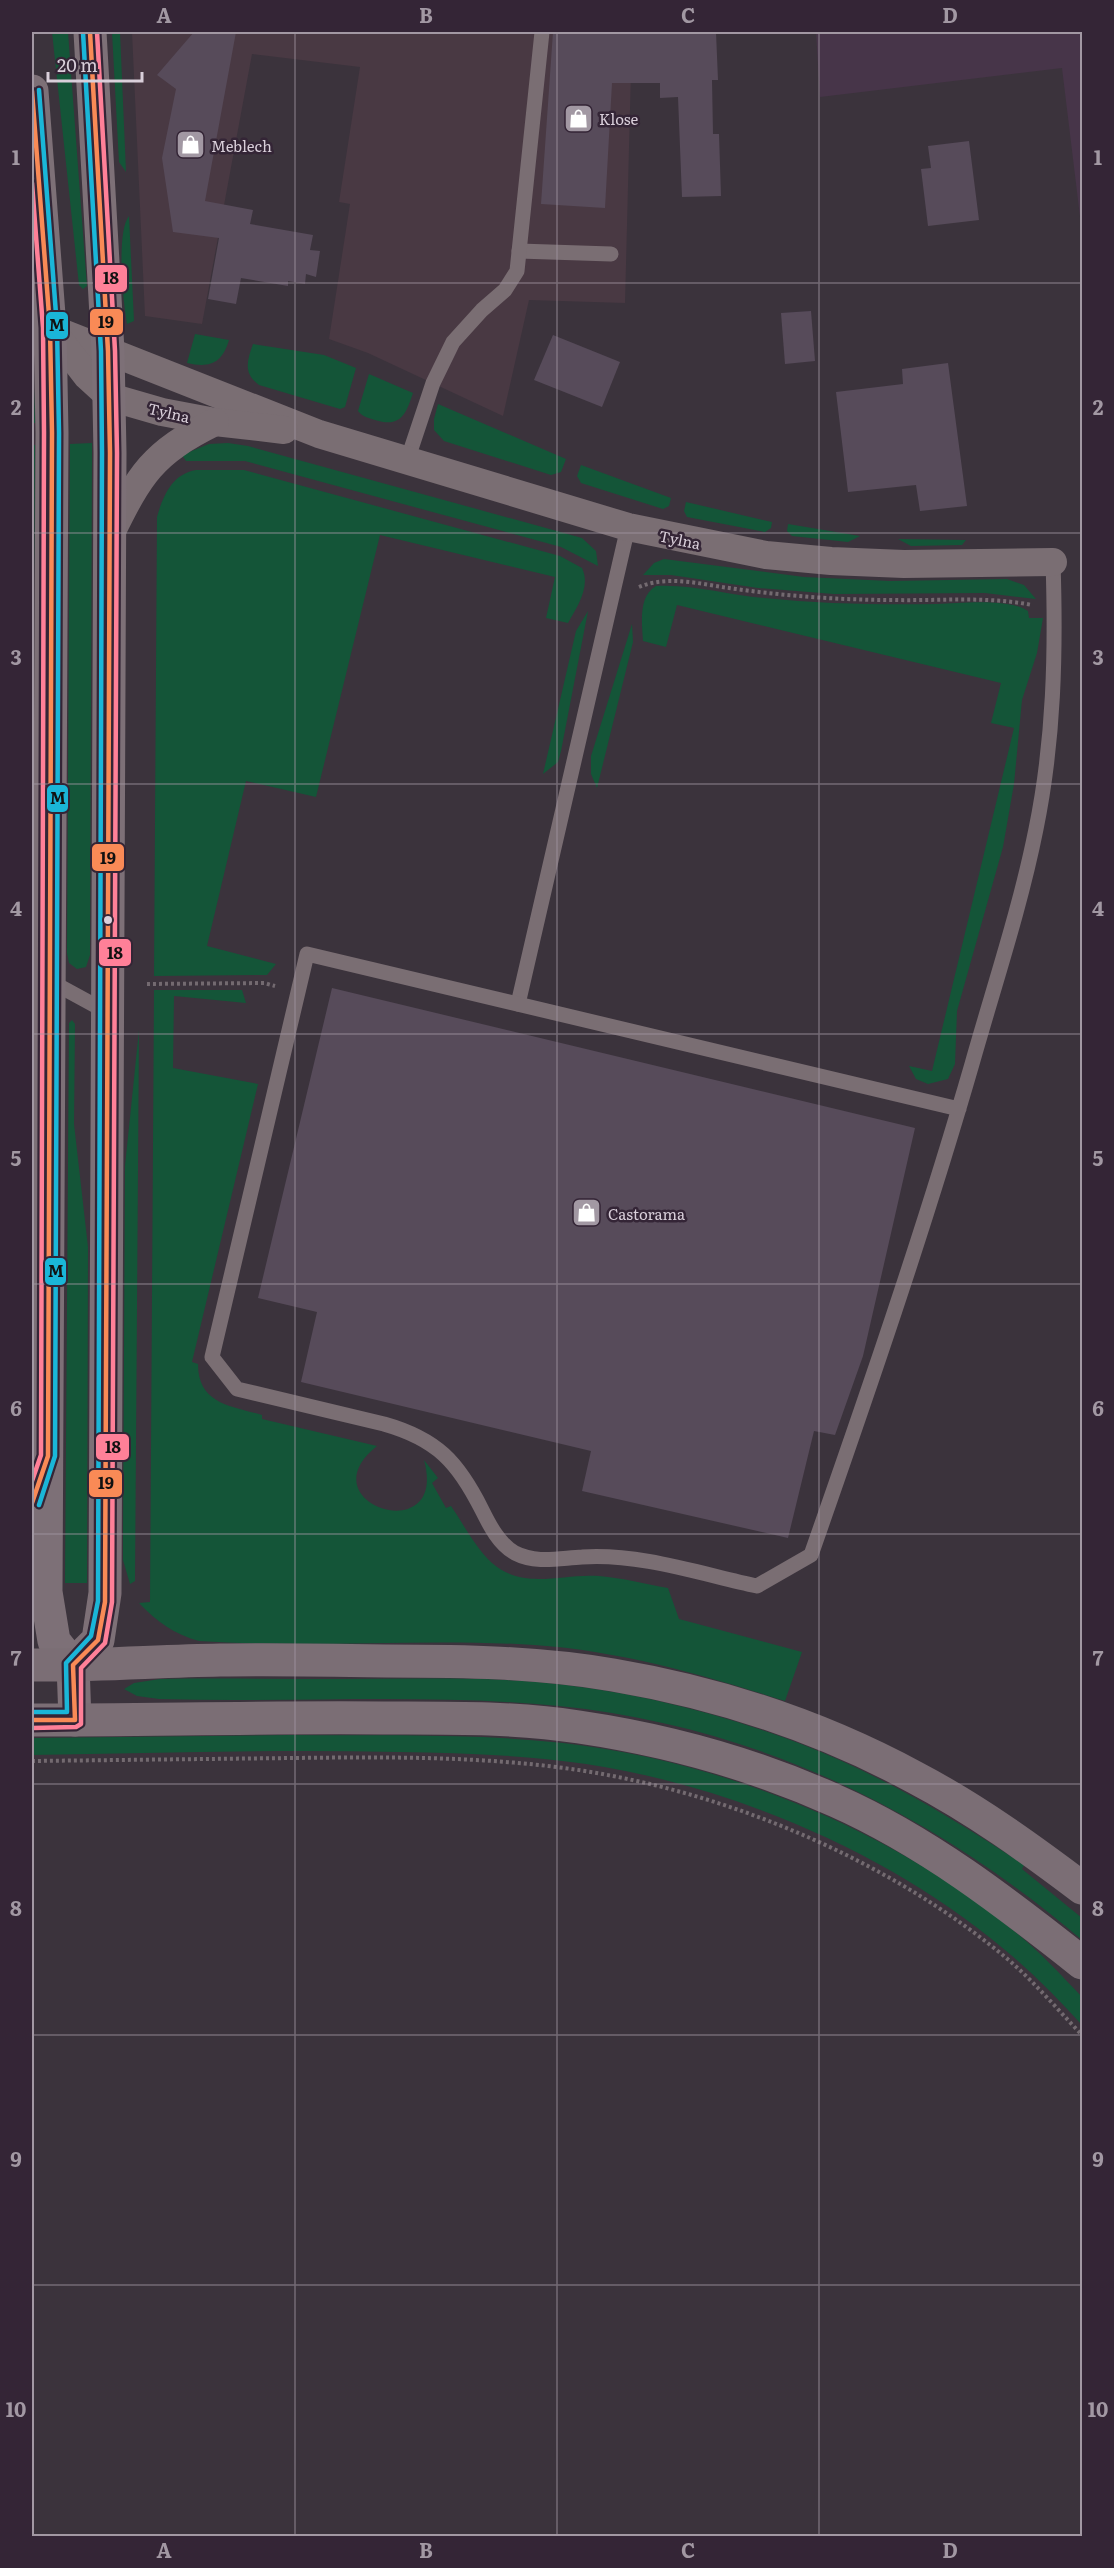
<svg xmlns="http://www.w3.org/2000/svg" width="1114" height="2568" font-family="Literata,serif">
<style>
.commercial{fill:#493943}
.built{fill:#473549}
.green{fill:#145538}
.building{fill:#574b5a}
.lines{fill:none;stroke-linecap:round;stroke-linejoin:round}
.path{stroke:#736a70;stroke-width:4;stroke-dasharray:3 3;stroke-linecap:butt}
.lane{stroke:#7a6e73;stroke-width:15}
.street{stroke:#7a6e73;stroke-width:28}
.secondary{stroke:#7d7077;stroke-width:33}
.primary{stroke:#7b6e75;stroke-width:33}
.bus-1-casing{stroke:#342536;stroke-width:9}
.bus-2-casing{stroke:#342536;stroke-width:9}
.bus-3-casing{stroke:#342536;stroke-width:9}
.bus-1{stroke:#f98a56;stroke-width:4.5}
.bus-2{stroke:#ff8098;stroke-width:4.5}
.bus-3{stroke:#1ab6d8;stroke-width:4.5}
.grid{fill:none;stroke:#a298a3;stroke-width:1.5;stroke-opacity:0.55}
.bus-dot{fill:#d9cfda;stroke:#342536;stroke-width:2}
.labels{text-anchor:middle;dominant-baseline:central;stroke-width:5;stroke-linejoin:round;paint-order:stroke}
.poi-label{font-size:15px;fill:#d9cfda;stroke:#342536;text-anchor:start}
.street-label{font-size:15px;fill:#d9cfda;stroke:#342536}
.line-badge{stroke:#342536;stroke-width:2}
.pale-badge-label{font-size:16px;text-anchor:middle;font-weight:bold;fill:#111}
.neatline{fill:none;stroke:#a298a3;stroke-width:2}
.grid-label{font-size:20px;text-anchor:middle;font-weight:bold;fill:#a298a3}
</style>
<rect width="100%" height="100%" fill="#3b333c"/>
<!-- commercial -->
<path class="commercial" d="M132 32H632L625 303 529 300 503 416 368 353 329 339 350 204 339 202 360 67 252 54 202 324 145 316Z"/>
<!-- built -->
<path class="built" d="M816 32H1082V233L1062 68 820 97Z"/>
<!-- green -->
<g class="green">
<path d="M52 32H68L86 274 87 286 83 289 79 285Z"/>
<path d="M112 32H120L126 172 119 162Z"/>
<path d="M129 216 134 321 127 324C123 302 116 232 129 216Z"/>
<path d="M195 334 229 340C222 364 209 368 187 363Z"/>
<path d="M253 344 324 355 356 368 345 407 340 409 259 385C243 373 247 361 253 344Z"/>
<path d="M32 349 33 354 35 423H32Z"/>
<path d="M369 374 413 393C406 414 401 428 375 420 368 418 363 417 358 411Z"/>
<path d="M438 404 566 459 561 472 551 475 444 441 434 430V419Z"/>
<path d="M92 443 90 955 86 967 77 969 69 963 67 953 70 444Z"/>
<path d="M228 443 248 446 582 538 596 551 598 566 561 547 245 461H186L182 455 209 444Z"/>
<path d="M32 445H35L32 839Z"/>
<path d="M581 465 671 498 669 506 663 509 581 483 577 476Z"/>
<path d="M196 470H244L560 556 582 568C591 587 577 607 568 623L546 618 555 577 380 535 316 797 246 781 207 946 276 964 267 975 154 976 157 517C163 496 172 474 196 470Z"/>
<path d="M686 502 772 522 771 528 765 532 687 517 684 511Z"/>
<path d="M788 524 860 536 848 542 792 536 787 531Z"/>
<path d="M898 539 966 540 962 545 911 546Z"/>
<path d="M664 559 804 577 890 581 1007 579 1024 585 1036 599 985 593 834 594 758 588 671 575H643L654 563Z"/>
<path d="M656 586C692 584 728 595 764 598 822 604 880 605 938 604 961 603 1009 598 1028 611L1029 618H1043L1037 653 1022 700 1014 784 1003 847 957 1011 955 1064 948 1079 928 1084 916 1079 909 1066 932 1071 1014 728 991 723 1001 683 677 605 666 647 643 641C642 624 638 596 656 586Z"/>
<path d="M588 611 561 751 558 762 543 774 576 631Z"/>
<path d="M632 624 633 642 597 788 591 774V756Z"/>
<path d="M154 990H242L246 1003 174 996 173 1068 258 1084 192 1362 198 1364C198 1404 231 1406 262 1415V1419L377 1446C304 1504 449 1550 424 1460L438 1478 432 1483 446 1508 451 1506C464 1525 475 1547 492 1563 524 1591 562 1573 599 1576 623 1578 645 1584 668 1588L679 1619 802 1652 785 1701C698 1673 610 1648 518 1644 412 1639 305 1648 199 1641 174 1634 157 1622 139 1603L150 1602Z"/>
<path d="M72 1020 75 1024 74 1124 88 1247 87 1583H65L69 1023Z"/>
<path d="M139 1030 135 1581 130 1584 123 1560V1539L125 1166Z"/>
<path d="M160 1679C220 1678 281 1679 341 1679 407 1679 472 1677 537 1682 627 1690 717 1712 801 1744 881 1775 953 1818 1024 1865L1022 1869 1082 1918V1940C933 1813 757 1726 559 1706 426 1693 293 1703 159 1699L137 1696 124 1689 134 1683Z"/>
<path d="M291 1735C381 1736 473 1733 563 1743 721 1761 891 1829 1014 1931 1039 1951 1060 1974 1082 1997V2025C1058 1999 1033 1973 1005 1950 892 1854 733 1786 586 1764 524 1755 462 1753 399 1752 277 1749 154 1753 32 1755V1738Z"/>
</g>
<!-- building -->
<g class="building">
<path d="M194 32H236L205 201 253 210 250 224 313 235 310 250 320 251 316 277 306 274 305 284 288 281V286L241 278 236 304 208 299 219 238 173 232 162 158 176 89 157 75Z"/>
<path d="M553 32H716L718 80H712L713 134H719L721 196 682 197 678 97 660 98V83H612L605 208 541 204Z"/>
<path d="M969 141 979 220 928 226 921 169 931 168 928 146Z"/>
<path d="M811 311 815 361 785 364 781 313Z"/>
<path d="M553 335 620 362 602 407 534 380Z"/>
<path d="M948 363 967 506 920 511 916 485 848 492 836 392 903 384 902 369Z"/>
<path d="M332 988 915 1128 863 1356 835 1435 814 1431 788 1538 582 1491 591 1451 301 1382 317 1312 258 1298Z"/>
</g>
<g class="lines">
<!-- path -->
<g class="path">
<path d="M639 587C668 575 700 584 729 588 784 596 839 600 894 600 940 601 986 596 1032 605"/>
<path d="M147 984 264 983 275 986"/>
<path d="M32 1761C118 1760 205 1759 292 1758 383 1757 474 1756 564 1768 722 1789 890 1859 1011 1962 1036 1984 1059 2011 1082 2035"/>
</g>
<!-- lane -->
<g class="lane">
<path d="M519 251 611 254"/>
<path d="M407 461 433 383 453 342 482 310 505 290 517 271 542 32"/>
<path d="M32 980 50 981 107 1012"/>
<path d="M518 1004 628 527"/>
<path d="M959 1109 307 954 212 1357 237 1389 384 1424C437 1439 458 1462 482 1510 490 1526 499 1544 515 1553 536 1564 560 1558 582 1557 640 1553 701 1574 757 1586L811 1555C868 1392 924 1230 972 1064 994 986 1020 909 1036 829 1054 741 1056 652 1053 562"/>
</g>
<!-- street -->
<g class="street">
<path d="M32 325 50 328 319 434 628 527 766 555 831 561 904 564 1053 562"/>
<path d="M50 328 87 376 110 397 162 412 215 422 284 430"/>
<path d="M110 535C140 474 152 453 215 422"/>
</g>
<!-- secondary -->
<g class="secondary">
<path d="M32 91 50 328 52 433 46 1592 54 1641 73 1665"/>
<path d="M75 1720 73 1665 98 1640 105 1593 110 453 108 351 90 32"/>
</g>
<!-- primary -->
<g class="primary">
<path d="M32 1665C94 1666 157 1661 220 1660 275 1659 331 1660 386 1661 462 1661 538 1662 613 1675 719 1693 822 1727 916 1778 975 1809 1029 1848 1082 1888"/>
<path d="M32 1720C149 1720 266 1717 383 1718 448 1718 514 1717 579 1727 667 1740 754 1764 836 1801 926 1841 1005 1902 1082 1963"/>
</g>
<defs>
<g id="bus-1">
<path d="M32 91 50 328 52 433 48 1456 32 1503"/>
<path d="M32 1720H75L73 1665 98 1640 105 1602 110 453 108 351 90 32"/>
</g>
<g id="bus-2">
<path d="M32 183 43 328 44 433 41 1455 32 1481"/>
<path d="M32 1728 76 1727 81 1724V1668L105 1643 112 1602 117 453 115 351 97 32"/>
</g>
<g id="bus-3">
<path d="M39 1505 55 1456 59 433 57 327 39 90"/>
<path d="M32 1712H67L66 1663 91 1636 98 1601 102 453 101 351 83 32"/>
</g>
</defs>
<!-- bus-1 casing -->
<use href="#bus-1" class="bus-1-casing"/>
<!-- bus-2 casing -->
<use href="#bus-2" class="bus-2-casing"/>
<!-- bus-3 casing -->
<use href="#bus-3" class="bus-3-casing"/>
<!-- bus-1 -->
<use href="#bus-1" class="bus-1"/>
<!-- bus-2 -->
<use href="#bus-2" class="bus-2"/>
<!-- bus-3 -->
<use href="#bus-3" class="bus-3"/>
</g>
<!-- grid -->
<path class="grid" d="M295 32V2536M557 32V2536M819 32V2536M32 283H1082M32 533H1082M32 784H1082M32 1034H1082M32 1284H1082M32 1534H1082M32 1784H1082M32 2035H1082M32 2285H1082"/>
<!-- icons -->
<defs>
<symbol id="shop-square" viewBox="-11 -11 22 22"><rect x="-9" y="-9" width="18" height="18" rx="4" fill="#a298a3" stroke="#342536"/><path d="M-5-2.5h2.3a2.7 3.5 0 0 1 5.4 0H5L5.5 6h-11ZM-1.5-2.5h3a1.5 2.3 0 0 0-3 0Z" fill="#fff"/></symbol>
</defs>
<g fill-rule="evenodd">
<use href="#shop-square" x="562" y="102" width="33" height="33"/>
<use href="#shop-square" x="174" y="128" width="33" height="33"/>
<use href="#shop-square" x="570" y="1196" width="33" height="33"/>
</g>
<!-- markers -->
<circle class="bus-dot" cx="108" cy="920" r="5"/>
<g class="labels">
<!-- poi labels -->
<g class="poi-label">
<text x="599" y="118">Klose</text>
<text x="211" y="145">Meblech</text>
<text x="608" y="1213">Castorama</text>
</g>
<!-- street labels -->
<g class="street-label">
<text transform="translate(169 412) rotate(13)">Tylna</text>
<text transform="translate(680 539) rotate(12)">Tylna</text>
</g>
</g>
<g class="line-badge">
<rect x="94" y="264" width="34" height="29" rx="6" fill="#ff8098"/>
<rect x="89" y="308" width="35" height="28" rx="6" fill="#f98a56"/>
<rect x="45" y="311" width="24" height="29" rx="6" fill="#1ab6d8"/>
<rect x="46" y="784" width="23" height="29" rx="6" fill="#1ab6d8"/>
<rect x="91" y="843" width="34" height="29" rx="6" fill="#f98a56"/>
<rect x="98" y="938" width="34" height="29" rx="6" fill="#ff8098"/>
<rect x="44" y="1257" width="23" height="29" rx="6" fill="#1ab6d8"/>
<rect x="95" y="1433" width="35" height="28" rx="6" fill="#ff8098"/>
<rect x="88" y="1469" width="35" height="29" rx="6" fill="#f98a56"/>
</g>
<g class="pale-badge-label">
<text x="111" y="284">18</text>
<text x="106" y="328">19</text>
<text x="57" y="331">M</text>
<text x="58" y="804">M</text>
<text x="108" y="864">19</text>
<text x="115" y="959">18</text>
<text x="56" y="1277">M</text>
<text x="113" y="1453">18</text>
<text x="106" y="1489">19</text>
</g>
<!-- border -->
<rect width="1114" height="2568" fill="none" stroke="#342536" stroke-width="66"/>
<!-- scale -->
<path d="M48 72v9h94v-9" fill="none" stroke="#d9cfda" stroke-width="3"/>
<text x="57" y="72" font-size="18" fill="#d9cfda" stroke="#342536" stroke-width="4.5" paint-order="stroke">20 m</text>
<rect x="33" y="33" width="1048" height="2502" class="neatline"/>
<g class="grid-label">
<text x="164" y="23">A</text>
<text x="426" y="23">B</text>
<text x="688" y="23">C</text>
<text x="950" y="23">D</text>
<text x="16" y="165">1</text>
<text x="1098" y="165">1</text>
<text x="16" y="415">2</text>
<text x="1098" y="415">2</text>
<text x="16" y="665">3</text>
<text x="1098" y="665">3</text>
<text x="16" y="916">4</text>
<text x="1098" y="916">4</text>
<text x="16" y="1166">5</text>
<text x="1098" y="1166">5</text>
<text x="16" y="1416">6</text>
<text x="1098" y="1416">6</text>
<text x="16" y="1666">7</text>
<text x="1098" y="1666">7</text>
<text x="16" y="1916">8</text>
<text x="1098" y="1916">8</text>
<text x="16" y="2167">9</text>
<text x="1098" y="2167">9</text>
<text x="16" y="2417">10</text>
<text x="1098" y="2417">10</text>
<text x="164" y="2558">A</text>
<text x="426" y="2558">B</text>
<text x="688" y="2558">C</text>
<text x="950" y="2558">D</text>
</g>
</svg>
